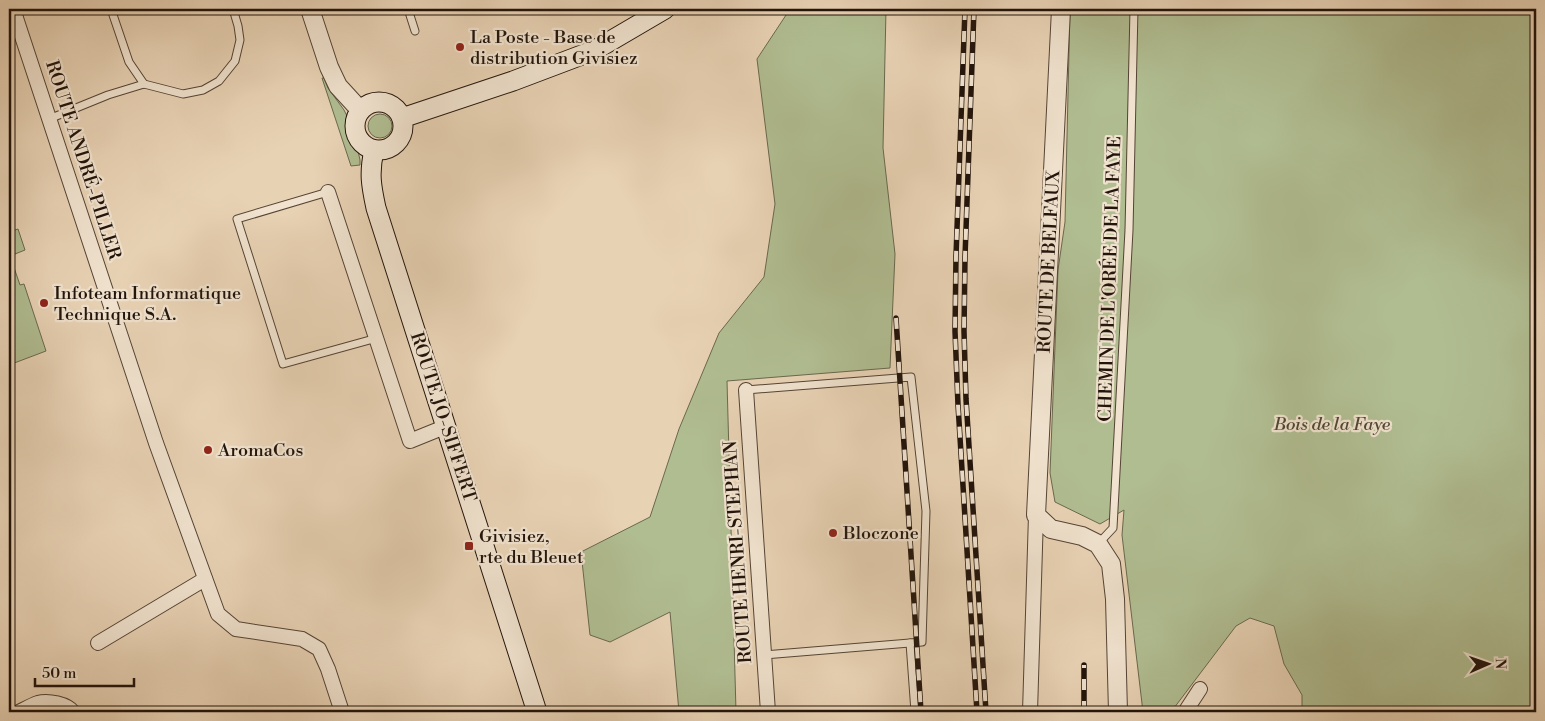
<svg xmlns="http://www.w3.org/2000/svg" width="1545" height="721" font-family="'Libre Bodoni',serif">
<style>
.green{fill:#b0bd91;stroke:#69684e}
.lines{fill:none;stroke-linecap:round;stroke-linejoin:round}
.service-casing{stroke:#544435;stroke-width:9}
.minor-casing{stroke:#544435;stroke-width:16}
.tertiary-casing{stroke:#544435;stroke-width:20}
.secondary-casing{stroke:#22140b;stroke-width:21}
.service{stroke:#f0e2ce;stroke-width:7}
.minor{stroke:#f0e2ce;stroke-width:14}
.tertiary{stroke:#f0e2ce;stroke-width:18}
.secondary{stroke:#f0e2ce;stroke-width:19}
.rail-casing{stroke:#22140b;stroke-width:5.5}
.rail{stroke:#f0e2ce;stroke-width:4;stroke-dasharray:11;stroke-linecap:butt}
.poi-dot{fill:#8f2418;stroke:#f0e2ce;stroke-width:2}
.labels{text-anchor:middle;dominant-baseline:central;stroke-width:4.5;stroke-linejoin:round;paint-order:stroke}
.poi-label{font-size:18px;fill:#22140b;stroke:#f0e2ce;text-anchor:start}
.street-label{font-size:18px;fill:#22140b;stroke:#f0e2ce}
.park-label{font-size:18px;font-style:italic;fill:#4d4733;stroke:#f0e2ce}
</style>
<rect width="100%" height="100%" fill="#e8d2b4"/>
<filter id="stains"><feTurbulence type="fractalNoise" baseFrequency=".004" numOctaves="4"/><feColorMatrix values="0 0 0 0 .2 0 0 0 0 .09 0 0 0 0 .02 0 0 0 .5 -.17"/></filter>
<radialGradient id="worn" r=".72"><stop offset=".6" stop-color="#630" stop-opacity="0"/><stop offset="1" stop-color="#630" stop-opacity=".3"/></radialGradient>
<!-- green -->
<g class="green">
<path d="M790 9H886L883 148 895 254 890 368 727 381 736 712H679L670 612 610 642 590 635 581 552 650 517 679 429 719 333 764 277 775 204 757 59Z"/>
<path d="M1070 9H1536V712H1302V695L1284 664 1274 626 1250 618 1236 626 1171 712H1143L1122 535 1124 510 1100 524 1055 502 1050 473 1058 270 1065 222Z"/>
<path d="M322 78H324L328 88 344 110 348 118 350 138 358 151 360 160V165L351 166Z"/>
<circle cx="380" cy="126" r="12"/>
<path d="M18 229 25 250 10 256 20 285 24 284 46 351 9 365V232Z"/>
</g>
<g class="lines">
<defs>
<g id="service">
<path d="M111 9 129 62 144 84"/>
<path d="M408 9 415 31"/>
<path d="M49 119 108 95 144 84 183 94 203 90 219 81 235 61 240 40 238 26 233 9"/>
<path d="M328 192 237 219 283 364 377 338"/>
<path d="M746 390 911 377 926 511 922 642 764 655"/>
<path d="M1098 544 1113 528 1129 230 1134 9"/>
<path d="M910 643 915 712"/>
</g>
<g id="minor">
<path d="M13 9 156 443 218 614 236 629 302 639 319 649 328 669 342 712"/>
<path d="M328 192 410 441 447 426"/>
<path d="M746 390 768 712"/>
<path d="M98 643 205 579"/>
<path d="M19 712C25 709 32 705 38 703 48 700 67 704 73 712"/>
<path d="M1030 712 1036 515"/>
<path d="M1185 712 1200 689"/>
</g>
<g id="tertiary">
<path d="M310 9 329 67 338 86 360 110"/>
<path d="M1061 9 1036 515 1051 529 1082 536 1098 544 1111 564 1115 599 1118 712"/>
</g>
<g id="secondary">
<circle cx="379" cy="126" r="24"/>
<path d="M402 118 513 81 595 50 665 9"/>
<path d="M374 150C369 173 371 185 376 208L537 712"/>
</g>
</defs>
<!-- service casing -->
<use href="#service" class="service-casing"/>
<!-- minor casing -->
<use href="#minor" class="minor-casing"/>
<!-- tertiary casing -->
<use href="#tertiary" class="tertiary-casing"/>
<!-- secondary casing -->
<use href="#secondary" class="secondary-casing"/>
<!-- service -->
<use href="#service" class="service"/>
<!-- minor -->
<use href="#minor" class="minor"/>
<!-- tertiary -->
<use href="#tertiary" class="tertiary"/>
<!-- secondary -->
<use href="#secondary" class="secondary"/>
<defs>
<g id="rail">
<path d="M965 9 956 256 955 331 958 405 977 712"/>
<path d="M974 9 965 257 964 331 966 399 986 712"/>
<path d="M896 318 921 712"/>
<path d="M1084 712V665"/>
</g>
</defs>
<!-- rail casing -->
<use href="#rail" class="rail-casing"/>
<!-- rail -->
<use href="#rail" class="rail"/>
</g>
<!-- markers -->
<g class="poi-dot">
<circle cx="460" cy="47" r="5"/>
<circle cx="44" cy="303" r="5"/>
<circle cx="208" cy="450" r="5"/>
<circle cx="833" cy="533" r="5"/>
<rect x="464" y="541" width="10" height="10" rx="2.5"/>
</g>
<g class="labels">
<!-- poi labels -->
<g class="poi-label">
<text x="470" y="37">La Poste - Base de<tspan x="470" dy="21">distribution Givisiez</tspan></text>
<text x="54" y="293">Infoteam Informatique<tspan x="54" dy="21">Technique S.A.</tspan></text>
<text x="218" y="450">AromaCos</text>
<text x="843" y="533">Bloczone</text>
<text x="479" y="536">Givisiez,<tspan x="479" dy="21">rte du Bleuet</tspan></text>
</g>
<!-- street labels -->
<g class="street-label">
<text transform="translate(83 160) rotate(72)">ROUTE ANDRÉ-PILLER</text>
<text transform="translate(1049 262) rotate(-87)">ROUTE DE BELFAUX</text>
<text transform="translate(1110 279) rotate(-88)">CHEMIN DE L'ORÉE DE LA FAYE</text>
<text transform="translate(443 417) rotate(72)">ROUTE JO-SIFFERT</text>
<text transform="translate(738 552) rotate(-94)">ROUTE HENRI-STEPHAN</text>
</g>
<!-- park labels -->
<g class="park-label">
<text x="1332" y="424">Bois de la Faye</text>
</g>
</g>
<!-- margin -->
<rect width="1545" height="721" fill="none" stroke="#e8d2b4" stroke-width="30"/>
<rect x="10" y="10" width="1525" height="701" fill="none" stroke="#22140b" stroke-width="2.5"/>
<rect x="15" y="15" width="1515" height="691" fill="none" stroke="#22140b"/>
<!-- north arrow -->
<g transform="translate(1488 664) rotate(88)" stroke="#f0e2ce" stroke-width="4" paint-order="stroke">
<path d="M0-4L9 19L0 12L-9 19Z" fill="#22140b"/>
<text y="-8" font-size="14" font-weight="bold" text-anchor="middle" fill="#22140b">N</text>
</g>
<!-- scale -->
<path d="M35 678v8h99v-8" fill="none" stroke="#22140b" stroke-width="2.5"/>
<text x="42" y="678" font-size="15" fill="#22140b" stroke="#f0e2ce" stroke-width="4" paint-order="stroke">50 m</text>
<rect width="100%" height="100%" filter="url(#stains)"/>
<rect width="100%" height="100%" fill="url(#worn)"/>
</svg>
